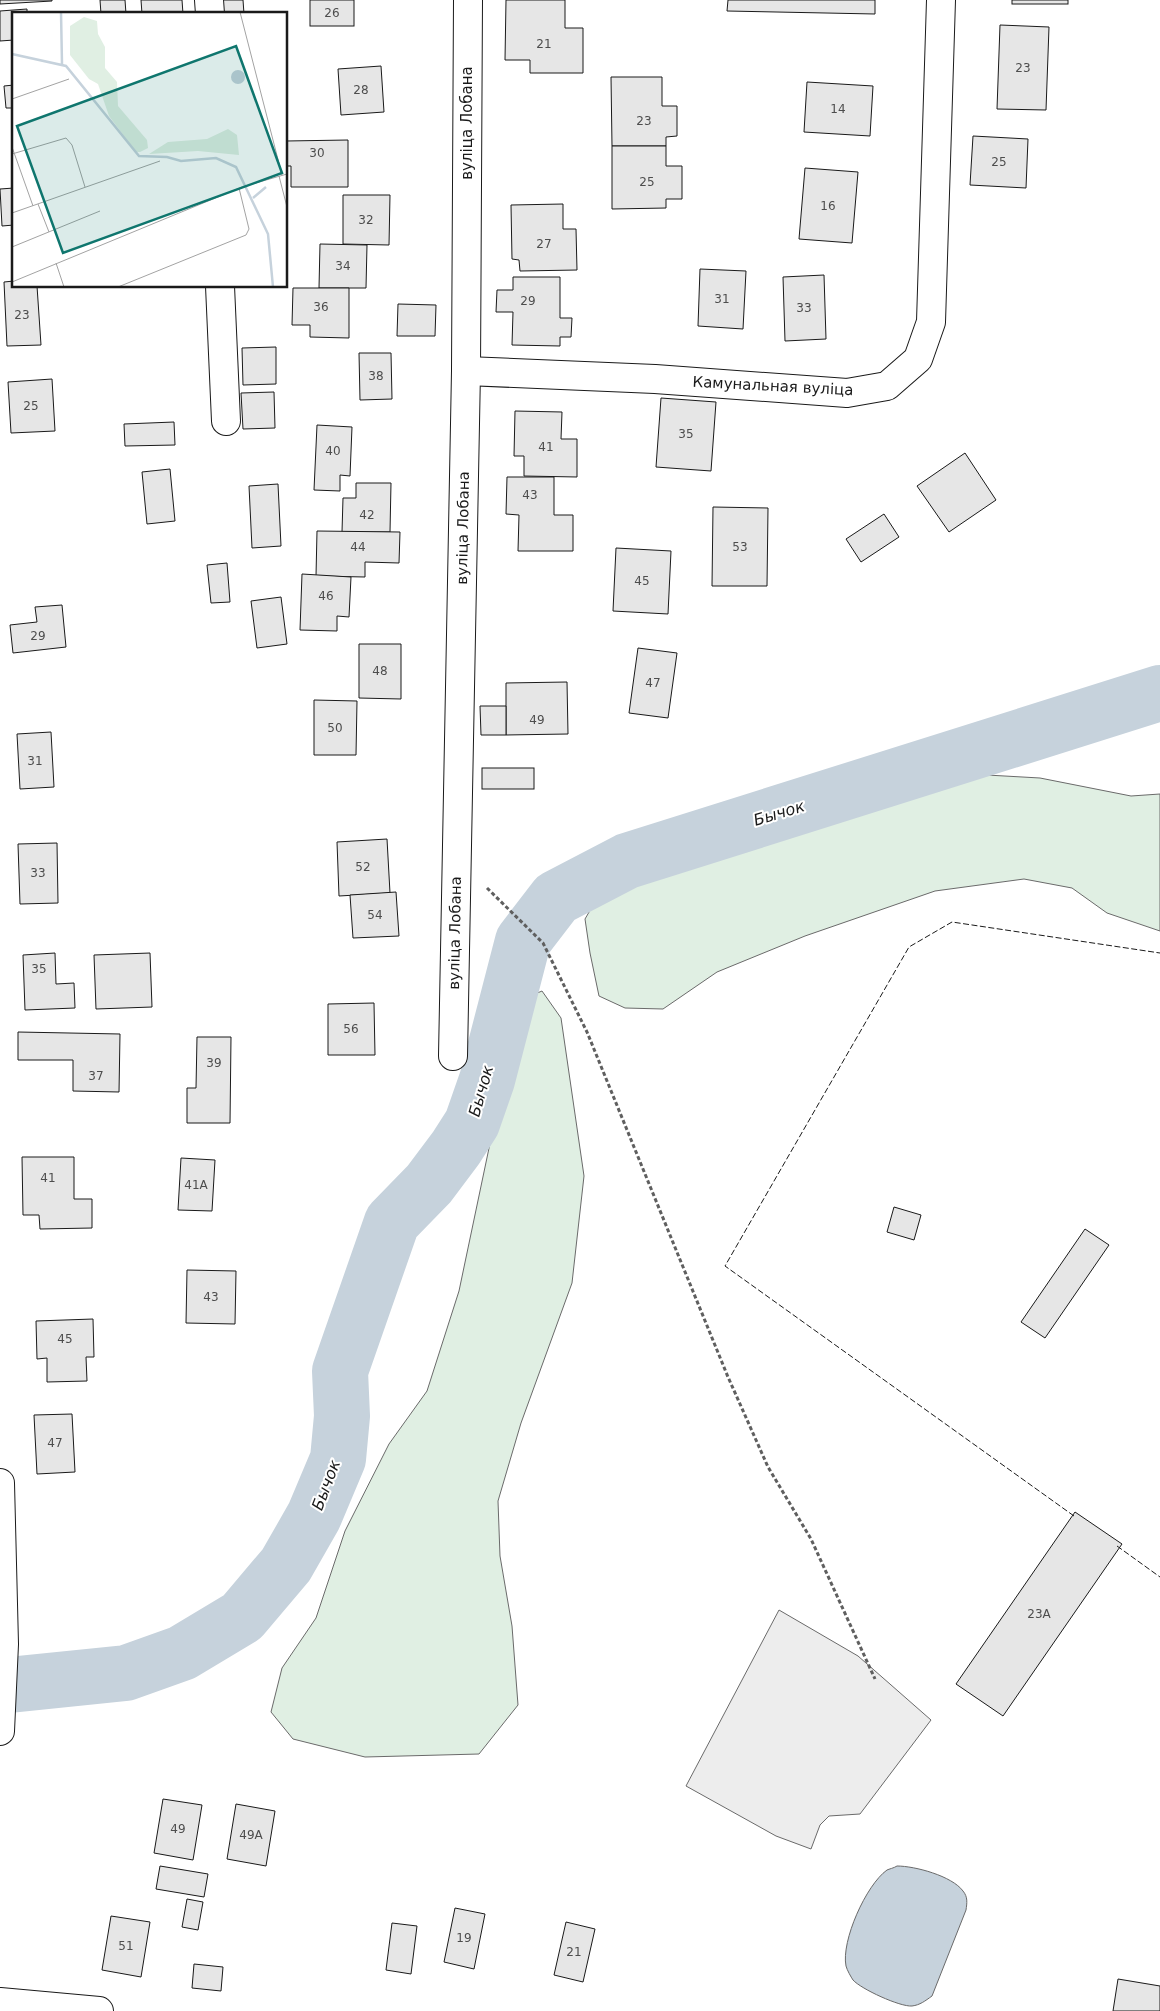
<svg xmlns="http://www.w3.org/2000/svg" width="1160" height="2011" font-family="'DejaVu Sans',sans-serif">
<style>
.green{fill:#e0efe3;stroke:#6a6a6a}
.parking{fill:#ededed;stroke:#6a6a6a}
.water{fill:#c6d2dc;stroke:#6a6a6a}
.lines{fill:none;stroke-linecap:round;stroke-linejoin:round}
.river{stroke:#c6d2dc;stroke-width:56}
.building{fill:#e6e6e6;stroke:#1a1a1a}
.minor-casing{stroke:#1a1a1a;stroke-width:30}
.path{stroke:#5f5f5f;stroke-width:3;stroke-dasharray:4 2.5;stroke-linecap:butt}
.minor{stroke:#fff;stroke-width:28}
.fence{stroke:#1a1a1a;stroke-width:1;stroke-dasharray:6 2.5;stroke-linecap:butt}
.labels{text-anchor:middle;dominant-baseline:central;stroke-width:4;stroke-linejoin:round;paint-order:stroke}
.number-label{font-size:12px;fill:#4d4d4d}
.street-label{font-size:15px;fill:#1a1a1a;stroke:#fff}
.water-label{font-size:16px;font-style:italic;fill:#1a1a1a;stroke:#fff}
.inset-river{fill:none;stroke:#c6d2dc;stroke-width:2.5}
.inset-road{fill:none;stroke:#a3a3a3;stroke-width:1}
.view{fill:#0f766e;fill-opacity:0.15;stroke:#0f766e;stroke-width:2.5}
.inset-edge{fill:none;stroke:#1a1a1a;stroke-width:2.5}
</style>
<rect width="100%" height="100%" fill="#fff"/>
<!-- green -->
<g class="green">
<path d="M969 774 1040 778 1131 796 1160 794V931L1107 913 1072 888 1024 879 935 891 805 936 717 972 663 1009 625 1008 599 996 590 953 585 919 603 888Z"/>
<path d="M542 991 561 1018 584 1176 572 1283 521 1423 498 1501 500 1556 512 1626 518 1705 479 1754 365 1757 293 1739 271 1712 282 1668 316 1618 345 1531 389 1444 427 1391 459 1291 497 1110 505 1049 523 999Z"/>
</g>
<!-- parking -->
<path class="parking" d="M779 1610 858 1656 931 1720 860 1814 829 1816 820 1825 811 1849 776 1836 686 1786Z"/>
<!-- water -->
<path class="water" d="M897 1866C915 1866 952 1876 963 1891 968 1897 967 1903 966 1910L932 1996C925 2001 920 2005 912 2006 900 2007 861 1989 853 1980 851 1977 847 1970 846 1966 841 1941 866 1885 887 1870 889 1869 894 1868 897 1866Z"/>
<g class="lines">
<!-- river -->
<path class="river" d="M0 1686 126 1673 182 1653 242 1617 286 1565 314 1516 338 1459 342 1416 340 1371 392 1222 429 1184 456 1148 472 1123 487 1080 523 941 556 898 627 861 1160 693"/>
</g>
<!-- building -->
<g class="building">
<path d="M0 0H52V1L0 4Z"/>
<path d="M100 0H125L126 14H101Z"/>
<path d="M141 0H182L183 14H142Z"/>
<path d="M222 0H243L244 14H222Z"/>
<rect x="310" y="0" width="44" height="26"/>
<path d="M506 0H565V28H583V73H530V60H505Z"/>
<path d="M728 0H875V14L727 11Z"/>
<rect x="1012" y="0" width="56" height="4"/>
<path d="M27 9V14H14V40L0 41V11Z"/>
<path d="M1000 25 1049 27 1046 110 997 109Z"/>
<path d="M381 66 384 112 341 115 338 69Z"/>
<path d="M611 77H662V106H677V136L666 137V146H612Z"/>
<path d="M807 82 873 86 870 136 804 132Z"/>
<path d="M14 85V108H6L4 86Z"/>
<path d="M973 136 1028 139 1026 188 970 185Z"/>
<path d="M348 140V187H291V166H286V141Z"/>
<path d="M612 146H666V166H682V199H666V208L612 209Z"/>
<path d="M805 168 858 172 852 243 799 239Z"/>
<path d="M14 188V225L2 226 0 189Z"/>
<path d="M343 195H390L389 245 343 244Z"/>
<path d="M563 204V229H576L577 270 520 271 519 260 512 259 511 205Z"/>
<path d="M320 244 367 245 366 288H319Z"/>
<path d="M700 269 746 271 743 329 698 326Z"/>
<path d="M824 275 826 339 785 341 783 277Z"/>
<path d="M513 277H560V318H572L571 337H560V346L512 345 513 312H496L497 290H513Z"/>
<path d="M14 281V286H37L41 345 7 346 4 282Z"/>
<path d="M293 288H349V338L310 337V325H292Z"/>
<path d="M398 304 436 305 435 336H397Z"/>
<path d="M276 347V384L243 385 242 348Z"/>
<path d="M359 353H391L392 399 360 400Z"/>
<path d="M52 379 55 431 11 433 8 382Z"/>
<path d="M274 392 275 428 243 429 241 393Z"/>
<path d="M661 398 716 402 711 471 656 467Z"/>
<path d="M515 411 562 412 561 439H577V477L524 476V456H514Z"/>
<path d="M174 422 175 445 125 446 124 424Z"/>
<path d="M317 425 352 427 350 476 340 475V491L314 490Z"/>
<path d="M965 453 996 500 949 532 917 486Z"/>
<path d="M170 469 175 521 147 524 142 472Z"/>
<path d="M507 477H554V515H573V551H518L519 515 506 514Z"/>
<path d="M356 483H391L390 532H342L343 498H356Z"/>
<path d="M278 484 281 546 252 548 249 486Z"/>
<path d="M713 507 768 508 767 586H712Z"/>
<path d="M884 514 899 537 861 562 846 539Z"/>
<path d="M317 531 400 532 399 563 365 562V577L316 576Z"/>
<path d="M616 548 671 551 668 614 613 611Z"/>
<path d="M227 563 230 602 211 603 207 565Z"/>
<path d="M302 574 351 577 349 617 337 616V631L300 630Z"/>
<path d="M281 597 287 644 257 648 251 601Z"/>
<path d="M62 605 66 647 13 653 10 625 37 622 35 607Z"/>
<path d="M359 644H401V699L359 698Z"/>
<path d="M638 648 677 653 668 718 629 713Z"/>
<path d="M567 682 568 734 506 735V683Z"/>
<path d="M314 700 357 701 356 755H314Z"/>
<path d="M480 706H506V735H481Z"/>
<path d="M51 732 54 787 20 789 17 734Z"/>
<rect x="482" y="768" width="52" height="21"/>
<path d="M387 839 390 893 339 896 337 842Z"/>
<path d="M57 843 58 903 20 904 18 844Z"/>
<path d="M396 892 399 936 353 938 350 895Z"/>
<path d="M55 953 56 984 74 983 75 1008 25 1010 23 955Z"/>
<path d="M150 953 152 1007 96 1009 94 955Z"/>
<path d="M374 1003 375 1055H328V1004Z"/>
<path d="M18 1032 120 1034 119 1092 73 1091V1060H18Z"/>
<path d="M197 1037H231L230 1123H187V1088H196Z"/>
<path d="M22 1157H74V1199H92V1228L40 1229 39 1215H23Z"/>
<path d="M181 1158 215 1160 212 1211 178 1210Z"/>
<path d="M894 1207 921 1215 914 1240 887 1232Z"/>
<path d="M1085 1229 1109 1245 1045 1338 1021 1322Z"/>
<path d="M187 1270 236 1271 235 1324 186 1323Z"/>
<path d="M93 1319 94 1357H86L87 1381 47 1382V1358L37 1359 36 1321Z"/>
<path d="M72 1414 75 1472 37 1474 34 1415Z"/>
<path d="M1075 1512 1122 1544 1003 1716 956 1684Z"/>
<path d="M163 1799 202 1805 193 1860 154 1853Z"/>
<path d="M236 1804 275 1811 266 1866 227 1859Z"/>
<path d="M160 1866 208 1874 204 1897 156 1889Z"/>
<path d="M187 1899 203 1902 198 1930 182 1927Z"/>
<path d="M455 1908 485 1914 474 1969 444 1962Z"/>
<path d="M111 1916 150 1922 141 1977 102 1970Z"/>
<path d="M566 1922 595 1929 583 1982 554 1975Z"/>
<path d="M392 1923 417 1926 411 1974 386 1970Z"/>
<path d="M194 1964 223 1967 221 1991 192 1988Z"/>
<path d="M1118 1979 1160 1986V2011H1113Z"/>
</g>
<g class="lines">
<defs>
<g id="minor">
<path d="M209 0 210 14"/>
<path d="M220 286 226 421"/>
<path d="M466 371 655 379 847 393 887 386 918 359 931 322 941 0"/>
<path d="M453 1056 466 371 468 0"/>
<path d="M0 1483 4 1644 0 1731"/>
<path d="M0 2002 99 2011"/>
</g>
</defs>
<!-- minor casing -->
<use href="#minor" class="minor-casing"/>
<!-- path -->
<path class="path" d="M487 888 543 943 587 1032 728 1377 768 1467 811 1539 875 1679"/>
<!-- minor -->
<use href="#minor" class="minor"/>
<!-- fence -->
<g class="fence">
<path d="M1074 1516 725 1266 909 947 952 922 1160 953"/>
<path d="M1117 1546 1160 1577"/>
</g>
</g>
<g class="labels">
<!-- number labels -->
<g class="number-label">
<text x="332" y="13">26</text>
<text x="544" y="44">21</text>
<text x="1023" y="68">23</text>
<text x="361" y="90">28</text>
<text x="838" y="109">14</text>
<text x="644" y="121">23</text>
<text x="317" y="153">30</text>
<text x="999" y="162">25</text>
<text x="647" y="182">25</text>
<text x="828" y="206">16</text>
<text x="366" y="220">32</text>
<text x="544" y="244">27</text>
<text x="343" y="266">34</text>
<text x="722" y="299">31</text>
<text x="528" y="301">29</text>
<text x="321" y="307">36</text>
<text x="804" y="308">33</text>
<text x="22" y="315">23</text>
<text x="376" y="376">38</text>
<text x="31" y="406">25</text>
<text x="686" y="434">35</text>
<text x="546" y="447">41</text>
<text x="333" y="451">40</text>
<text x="530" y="495">43</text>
<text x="367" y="515">42</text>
<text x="358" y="547">44</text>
<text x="740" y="547">53</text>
<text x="642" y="581">45</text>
<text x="326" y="596">46</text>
<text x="38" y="636">29</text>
<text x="380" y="671">48</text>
<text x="653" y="683">47</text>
<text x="537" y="720">49</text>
<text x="335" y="728">50</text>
<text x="35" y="761">31</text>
<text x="363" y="867">52</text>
<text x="38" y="873">33</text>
<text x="375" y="915">54</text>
<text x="39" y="969">35</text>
<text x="351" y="1029">56</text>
<text x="214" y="1063">39</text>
<text x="96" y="1076">37</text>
<text x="48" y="1178">41</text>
<text x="196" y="1185">41А</text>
<text x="211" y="1297">43</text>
<text x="65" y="1339">45</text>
<text x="55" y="1443">47</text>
<text x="1039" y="1614">23А</text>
<text x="178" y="1829">49</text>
<text x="251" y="1835">49А</text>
<text x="464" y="1938">19</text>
<text x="126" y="1946">51</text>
<text x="574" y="1952">21</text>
</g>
<!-- street labels -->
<g class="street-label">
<text transform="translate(467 123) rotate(-90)">вуліца Лобана</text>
<text transform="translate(773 386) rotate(3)">Камунальная вуліца</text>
<text transform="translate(463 528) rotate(-89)">вуліца Лобана</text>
<text transform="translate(455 933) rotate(-89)">вуліца Лобана</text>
</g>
<!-- water labels -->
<g class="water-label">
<text transform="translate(779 813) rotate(-17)">Бычок</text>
<text transform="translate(481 1091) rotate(-74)">Бычок</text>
<text transform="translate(326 1485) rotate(-69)">Бычок</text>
</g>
</g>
<!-- overview -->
<g transform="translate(12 12)">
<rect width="275" height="275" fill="#fff"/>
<path d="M72 5 85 9 86 22 93 35V56L105 70 106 94 135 128 136 136 128 140H124L97 104 86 72 77 67 58 43V14ZM216 117 225 123 227 143 186 139 137 142 156 130 195 127Z" fill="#e0efe3"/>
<path d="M219 65a7 7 0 1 1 14 0a7 7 0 1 1-14 0Z" fill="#c6d2dc"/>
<path class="inset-river" d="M49 0 50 52M0 42 54 54 127 144 155 145 169 149 204 146 224 155 256 222 261 275M241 186 254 175"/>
<path class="inset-road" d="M228 0 270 163M0 87 57 67M0 135 21 194M0 142 54 126 60 133 73 175M267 164 275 195M26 192 37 220M0 201 148 149M0 235 88 199M44 251 52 275M0 270 230 175 275 162M106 275 234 223 237 217 227 176"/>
<path class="view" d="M224 34 270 161 51 241 5 114Z"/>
<rect width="275" height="275" class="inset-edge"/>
</g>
</svg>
